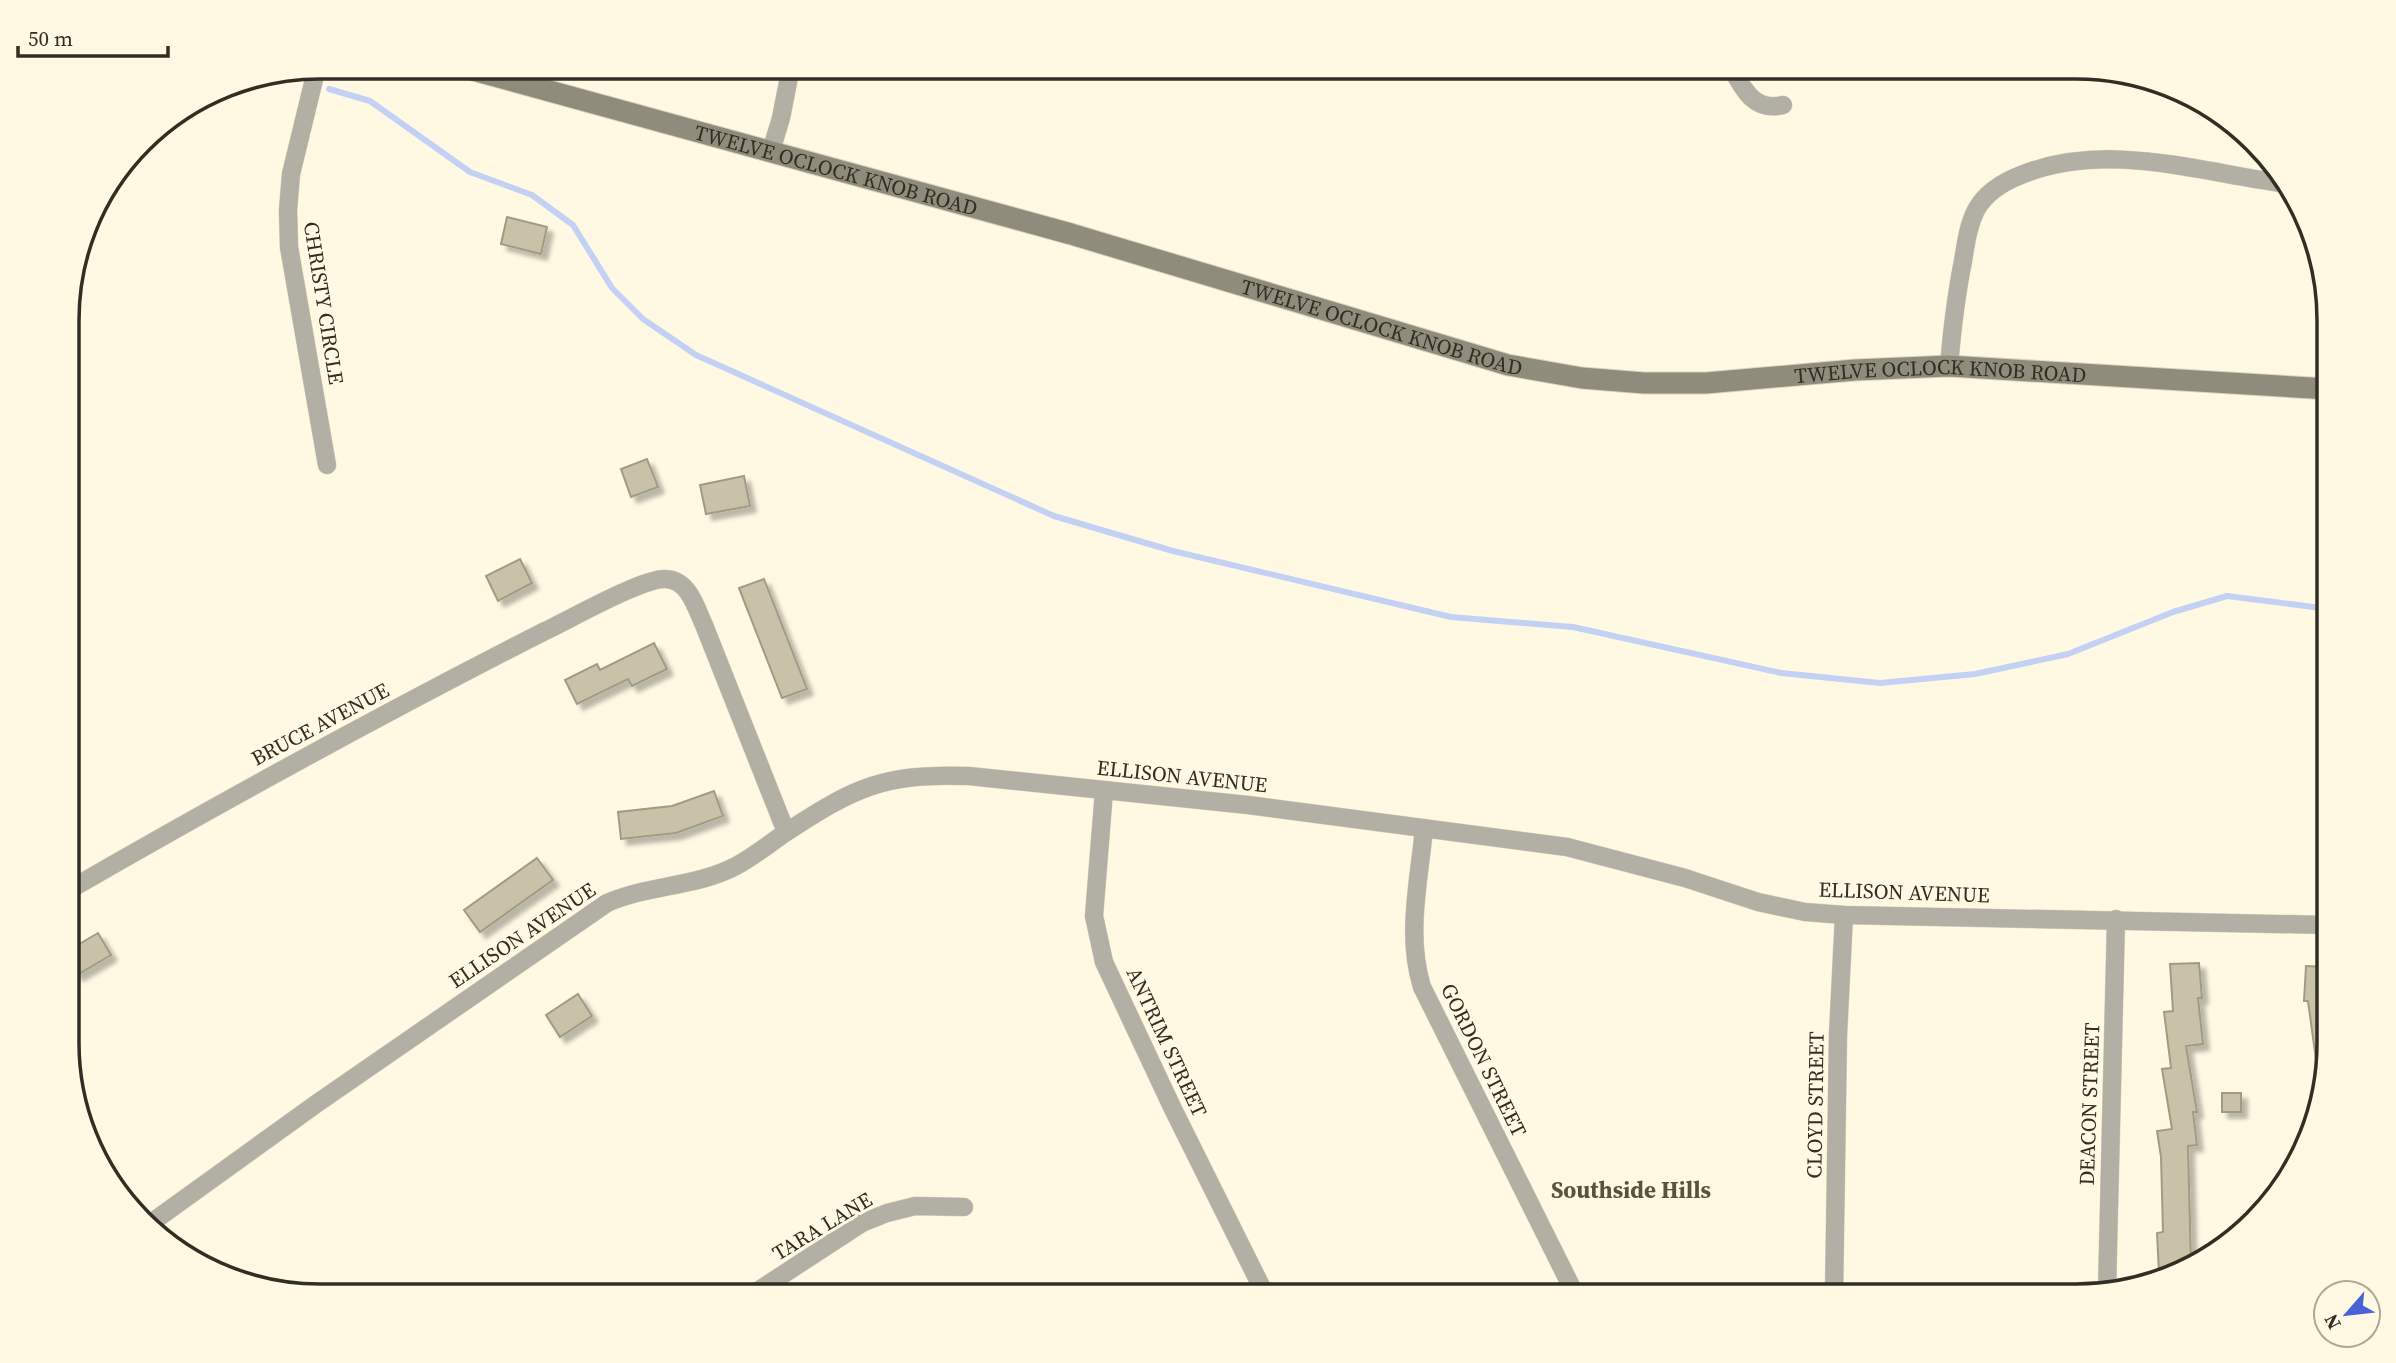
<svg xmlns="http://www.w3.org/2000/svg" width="2396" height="1363" font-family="'Source Serif 4',serif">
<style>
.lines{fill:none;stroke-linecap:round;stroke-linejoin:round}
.stream{stroke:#c3d1f5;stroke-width:6}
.building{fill:#c9c2a9;stroke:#a29b83;stroke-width:2;filter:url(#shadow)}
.street-casing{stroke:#dad4c1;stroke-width:19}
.secondary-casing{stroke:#dad4c1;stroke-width:23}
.street{stroke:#b2afa4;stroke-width:18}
.secondary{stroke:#908c7b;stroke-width:21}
.labels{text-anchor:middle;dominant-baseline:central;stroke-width:6;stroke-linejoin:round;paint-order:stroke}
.street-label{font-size:21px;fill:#312e24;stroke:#fff9e4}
.neighbourhood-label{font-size:23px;font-weight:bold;fill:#59533d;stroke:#fff9e4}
.rim{fill:none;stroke:#312e24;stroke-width:3.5}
</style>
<defs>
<filter id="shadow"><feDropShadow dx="6" dy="6" stdDeviation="2" flood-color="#0004"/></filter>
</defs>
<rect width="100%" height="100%" fill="#fff9e4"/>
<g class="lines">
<!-- stream -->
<g class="stream">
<path d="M280 74 297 79"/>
<path d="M329 89 370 101 470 172 532 195 573 225 612 288 643 319 696 355 1054 516 1173 551 1451 617 1573 627 1781 673 1880 683 1975 674 2068 654 2173 612 2227 596 2329 609"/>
</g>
</g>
<!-- building -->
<g class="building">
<path d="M507 217 547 227 541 254 501 244Z"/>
<path d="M647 459 658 487 631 497 621 469Z"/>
<path d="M744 476 750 506 706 514 700 485Z"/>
<path d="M520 559 532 583 498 601 486 576Z"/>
<path d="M764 579 807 689 782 698 739 588Z"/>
<path d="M654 643 667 669 632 686 628 679 577 704 565 680 597 664 600 670Z"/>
<path d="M714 791 723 816 676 833 621 839 618 812 672 806Z"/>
<path d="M537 858 553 880 480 932 464 910Z"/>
<path d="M98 933 111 955 77 975 69 961V950Z"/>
<path d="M2199 963 2202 998H2198L2203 1044 2186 1046 2197 1112H2193L2197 1145 2188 1146 2191 1263 2159 1273 2157 1233 2163 1232 2161 1157 2157 1131 2172 1129 2162 1069 2171 1068 2164 1012 2173 1011 2170 964Z"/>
<path d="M2306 966 2329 967V1059L2322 1082H2319L2308 1001H2304Z"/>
<path d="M578 994 592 1016 560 1037 546 1015Z"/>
<rect x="2222" y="1093" width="19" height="19"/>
</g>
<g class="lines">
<defs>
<g id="street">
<path d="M317 67 291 174 288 210 289 247 327 465"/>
<path d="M1731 67C1743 89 1754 112 1783 105"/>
<path d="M771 151 781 118 791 67"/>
<path d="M1949 366C1952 330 1956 296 1963 261 1966 243 1968 226 1976 210 1986 192 2003 182 2021 175 2108 140 2201 173 2289 184"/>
<path d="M1104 791 1094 916 1104 962 1172 1107 1266 1296"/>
<path d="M1424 829C1419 881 1406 936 1422 987L1576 1296"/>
<path d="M69 890C225 800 384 713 545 631 569 620 644 577 666 579 689 580 696 608 704 625L786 832"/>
<path d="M151 1223 316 1104 607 903C648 885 696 887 736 866 753 857 769 844 785 833 855 787 884 773 969 776L1248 805 1567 847 1685 878 1758 902 1805 912 1844 915 2329 925"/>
<path d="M2107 1291 2116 919"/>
<path d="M750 1296 862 1223 887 1213 915 1206 964 1207"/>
<path d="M1834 1296 1838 1035 1844 915"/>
</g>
<g id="secondary">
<path id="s1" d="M462 67 1071 234 1508 365 1582 378 1644 383H1706L1855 370 1949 366 2329 389"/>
</g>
</defs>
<!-- street casing -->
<use href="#street" class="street-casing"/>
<!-- secondary casing -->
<use href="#secondary" class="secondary-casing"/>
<!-- street -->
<use href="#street" class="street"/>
<!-- secondary -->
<use href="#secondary" class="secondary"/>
</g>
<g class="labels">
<!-- street labels -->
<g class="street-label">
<text stroke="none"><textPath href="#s1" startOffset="388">TWELVE OCLOCK KNOB ROAD</textPath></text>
<text transform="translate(324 303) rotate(81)">CHRISTY CIRCLE</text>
<text stroke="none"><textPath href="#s1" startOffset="956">TWELVE OCLOCK KNOB ROAD</textPath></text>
<text stroke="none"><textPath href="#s1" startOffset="1522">TWELVE OCLOCK KNOB ROAD</textPath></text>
<text transform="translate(320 724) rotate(-28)">BRUCE AVENUE</text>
<text transform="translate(1182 776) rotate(6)">ELLISON AVENUE</text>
<text transform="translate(1904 892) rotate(2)">ELLISON AVENUE</text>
<text transform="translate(522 935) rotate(-34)">ELLISON AVENUE</text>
<text transform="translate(1167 1042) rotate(65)">ANTRIM STREET</text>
<text transform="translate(1484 1060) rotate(64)">GORDON STREET</text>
<text transform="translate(2089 1104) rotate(-88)">DEACON STREET</text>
<text transform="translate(1815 1105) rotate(-89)">CLOYD STREET</text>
<text transform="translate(822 1226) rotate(-31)">TARA LANE</text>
</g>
<!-- neighbourhood labels -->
<g class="neighbourhood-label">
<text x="1631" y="1190">Southside Hills</text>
</g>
</g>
<!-- crop -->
<path d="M0 0H2396V1363H0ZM320 79H2076A241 241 0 0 1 2317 320V1043A241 241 0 0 1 2076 1284H320A241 241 0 0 1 79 1043V320A241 241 0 0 1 320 79Z" fill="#fff9e4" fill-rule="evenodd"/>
<path class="rim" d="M320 79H2076A241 241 0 0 1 2317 320V1043A241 241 0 0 1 2076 1284H320A241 241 0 0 1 79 1043V320A241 241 0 0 1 320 79Z"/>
<!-- north arrow -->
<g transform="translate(2347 1314) rotate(242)"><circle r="33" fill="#fff9e4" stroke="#ada897" stroke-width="2"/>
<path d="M0-5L12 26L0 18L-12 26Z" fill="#4763d7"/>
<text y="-10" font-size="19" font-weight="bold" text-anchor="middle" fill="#312e24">N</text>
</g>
<!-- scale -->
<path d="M18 46v10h150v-10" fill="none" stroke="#312e24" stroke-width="3.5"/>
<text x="28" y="46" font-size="21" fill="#312e24" stroke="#fff9e4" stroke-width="5" paint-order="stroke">50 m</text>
</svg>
